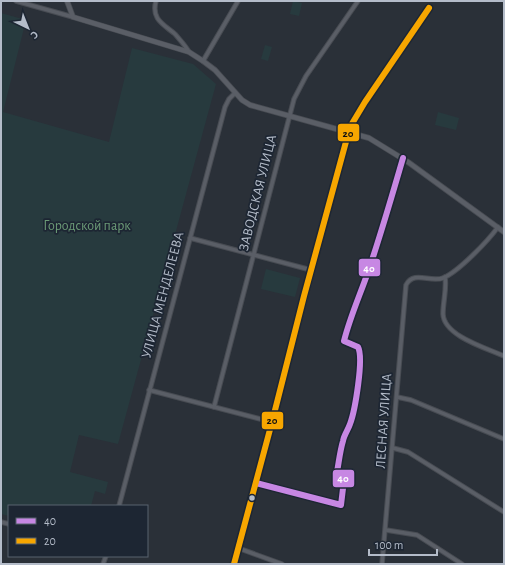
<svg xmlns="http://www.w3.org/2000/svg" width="505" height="565" font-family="'Alegreya Sans',sans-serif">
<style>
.green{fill:#273a3e}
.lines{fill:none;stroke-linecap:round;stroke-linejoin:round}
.minor-casing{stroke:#484c53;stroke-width:5.5}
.tertiary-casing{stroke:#484c53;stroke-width:6}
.minor{stroke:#5a5e66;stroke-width:3.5}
.tertiary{stroke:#5a5e66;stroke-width:4.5}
.bus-1-casing{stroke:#1d2633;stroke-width:9}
.bus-2-casing{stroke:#1d2633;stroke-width:9}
.bus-1{stroke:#c787e3;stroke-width:6}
.bus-2{stroke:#f7a600;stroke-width:6}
.bus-dot{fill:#b4bcc9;stroke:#1d2633;stroke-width:1.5}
.labels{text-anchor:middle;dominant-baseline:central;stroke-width:3.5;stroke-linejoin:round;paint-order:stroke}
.street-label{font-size:14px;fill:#b4bcc9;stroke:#1d2633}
.park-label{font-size:14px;fill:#6b9a76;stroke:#1d2633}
.line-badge{stroke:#1d2633;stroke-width:1.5}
.badge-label{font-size:11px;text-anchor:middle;font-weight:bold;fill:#fff}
.pale-badge-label{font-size:11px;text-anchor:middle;font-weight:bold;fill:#111}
</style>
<rect width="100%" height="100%" fill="#2a3038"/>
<!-- green -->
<g class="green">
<path d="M293 1 302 3 299 16 290 14Z"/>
<path d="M1 13 26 20 3 112 109 142 132 48 193 64 216 84 118 444 79 435 70 472 108 482 105 494 95 491 91 506H9V516L1 514Z"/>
<path d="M265 45 272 47 268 61 261 59Z"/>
<path d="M438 112 459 118 456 130 435 125Z"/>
<path d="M266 269 300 278 295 297 261 289Z"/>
</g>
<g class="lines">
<defs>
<g id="minor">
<path d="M16 1 73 17"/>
<path d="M156 1C151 19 163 24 175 34 180 40 185 45 189 52"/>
<path d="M203 61 238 1"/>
<path d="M349 132 354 119 429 8"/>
<path d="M190 238 311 270"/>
<path d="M445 277C447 289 443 301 443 314 444 336 486 348 504 356"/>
<path d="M149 390 272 422"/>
<path d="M397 397 411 400 504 439"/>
<path d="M214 407 294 99 306 76 358 1"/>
<path d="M393 448 408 452 504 512"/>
<path d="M256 483 341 505 344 480 342 476 337 472C339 461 340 451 343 441 344 435 348 430 350 424 355 411 364 358 358 347L344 341C350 317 360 295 368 272 381 234 392 196 403 158"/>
<path d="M119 506 225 107 229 99 235 93"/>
<path d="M1 522 9 524"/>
<path d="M386 530 417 535 462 564"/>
<path d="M238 548 282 564"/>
<path d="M103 564 106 556"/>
<path d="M382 564 406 285C414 270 430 283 443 278 458 272 488 241 498 227"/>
</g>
<g id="tertiary">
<path d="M67 1 73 17 189 52 203 61 215 70 242 100 250 105 369 138 408 162 504 232"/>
<path d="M234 564 349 132"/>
</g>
</defs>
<!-- minor casing -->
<use href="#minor" class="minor-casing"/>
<!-- tertiary casing -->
<use href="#tertiary" class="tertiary-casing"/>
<!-- minor -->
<use href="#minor" class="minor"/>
<!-- tertiary -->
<use href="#tertiary" class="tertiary"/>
<defs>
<path id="bus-1" d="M256 483 341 505 344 480 342 476 337 472C339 461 340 451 343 441 344 435 348 430 350 424 355 411 364 358 358 347L344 341C350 317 360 295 368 272 381 234 392 196 403 158"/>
<path id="bus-2" d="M234 564 272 422 304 296 350 127 365 102 429 8"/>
</defs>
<!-- bus-1 casing -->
<use href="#bus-1" class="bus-1-casing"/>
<!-- bus-2 casing -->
<use href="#bus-2" class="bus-2-casing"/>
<!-- bus-1 -->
<use href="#bus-1" class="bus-1"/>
<!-- bus-2 -->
<use href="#bus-2" class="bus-2"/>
</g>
<!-- markers -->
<circle class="bus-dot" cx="252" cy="498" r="3.5"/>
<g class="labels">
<!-- street labels -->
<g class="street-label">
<text transform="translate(258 193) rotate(-76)">ЗАВОДСКАЯ УЛИЦА</text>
<text transform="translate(163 295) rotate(-75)">УЛИЦА МЕНДЕЛЕЕВА</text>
<text transform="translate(384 421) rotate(-86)">ЛЕСНАЯ УЛИЦА</text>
</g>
<!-- park labels -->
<g class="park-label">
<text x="87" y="226">Городской парк</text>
</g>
</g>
<g class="line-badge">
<rect x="337" y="123" width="23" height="19" rx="4" fill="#f7a600"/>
<rect x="358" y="258" width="23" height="19" rx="4" fill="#c787e3"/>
<rect x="261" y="411" width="23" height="19" rx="4" fill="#f7a600"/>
<rect x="332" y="469" width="23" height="19" rx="4" fill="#c787e3"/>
</g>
<g class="badge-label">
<text x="369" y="272">40</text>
<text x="343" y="482">40</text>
</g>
<g class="pale-badge-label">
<text x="348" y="137">20</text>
<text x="272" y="424">20</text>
</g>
<!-- border -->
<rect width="505" height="565" fill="none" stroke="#b4bcc9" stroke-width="4"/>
<!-- legend -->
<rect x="8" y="505" width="140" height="52" fill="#1d2633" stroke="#59626f"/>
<rect x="16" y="518" width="20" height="6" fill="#c787e3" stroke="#59626f"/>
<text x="44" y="525" font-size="12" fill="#b4bcc9">40</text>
<rect x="16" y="538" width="20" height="6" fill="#f7a600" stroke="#59626f"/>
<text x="44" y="545" font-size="12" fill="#b4bcc9">20</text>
<!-- north arrow -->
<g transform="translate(28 28) rotate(137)" stroke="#1d2633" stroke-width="3" paint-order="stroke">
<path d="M0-3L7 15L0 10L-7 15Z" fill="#b4bcc9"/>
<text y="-6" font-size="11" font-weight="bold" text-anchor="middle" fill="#b4bcc9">С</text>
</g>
<!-- scale -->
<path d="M369 549v6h68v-6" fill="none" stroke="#b4bcc9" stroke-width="2"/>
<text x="375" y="549" font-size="12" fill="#b4bcc9" stroke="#1d2633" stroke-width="3" paint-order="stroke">100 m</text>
</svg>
